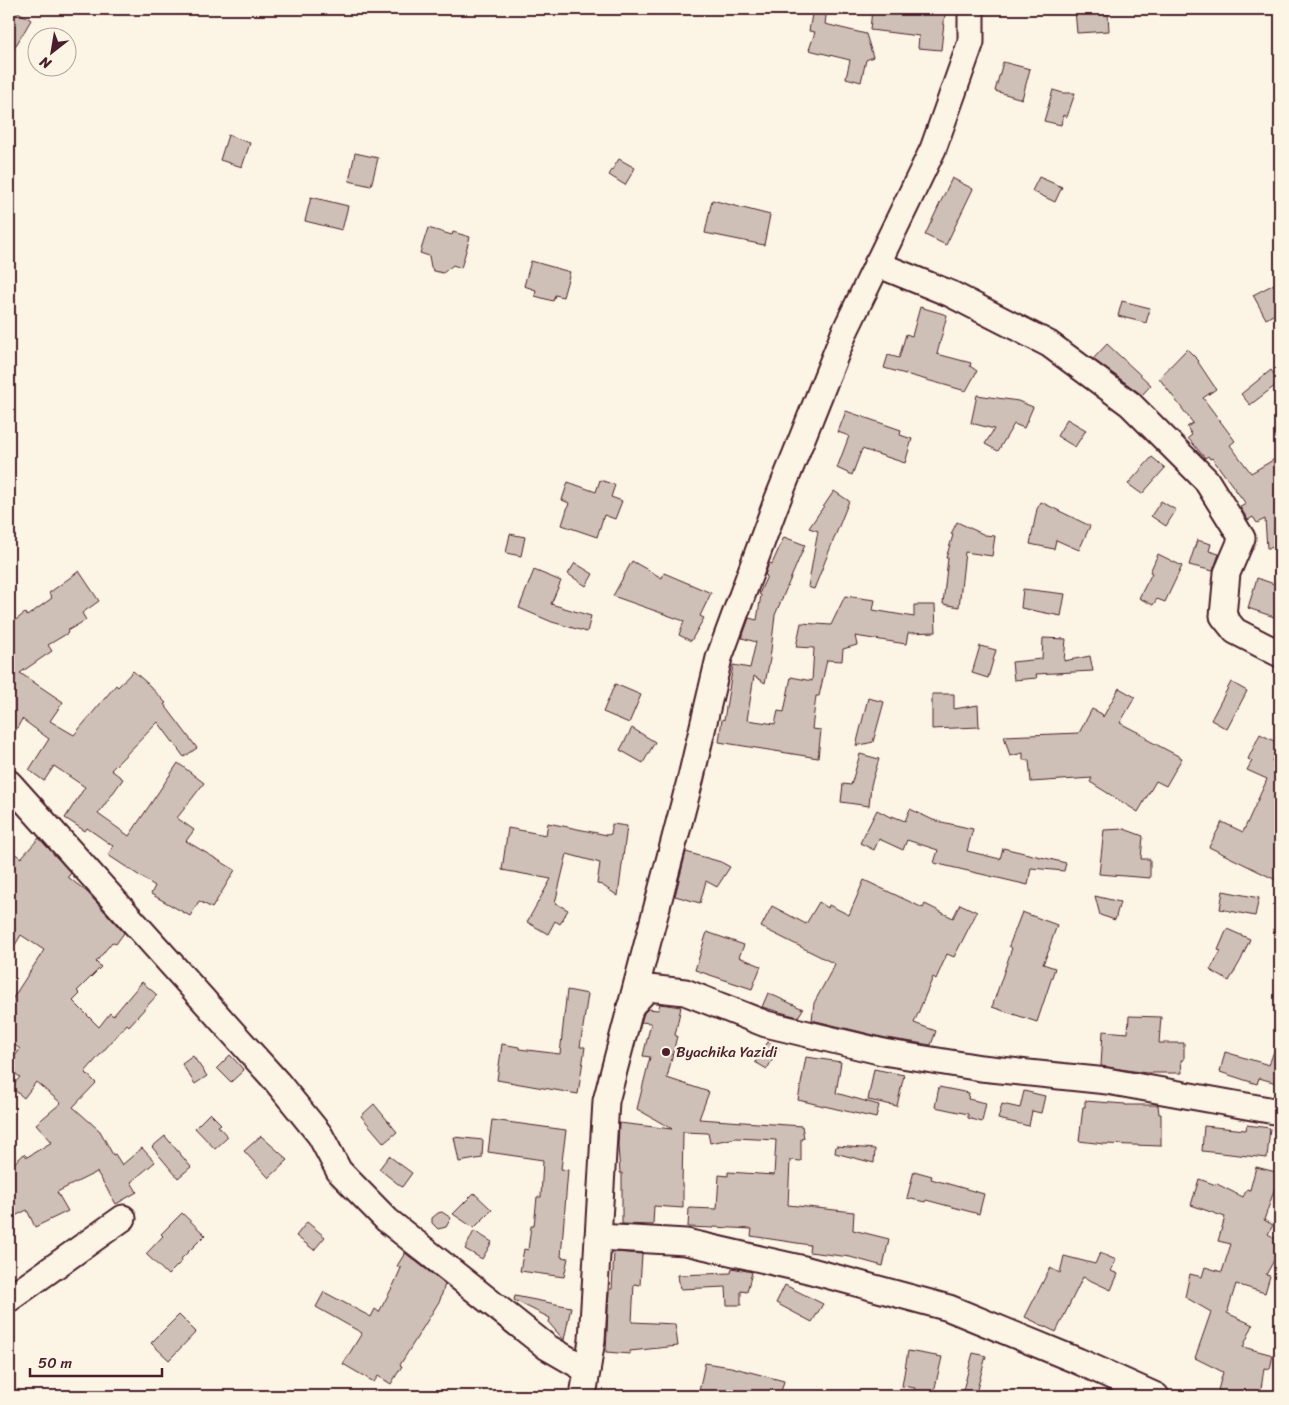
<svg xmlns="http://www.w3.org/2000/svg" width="1289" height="1405" font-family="Sriracha,sans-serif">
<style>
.building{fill:#cfc0b7;stroke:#4a1f2b}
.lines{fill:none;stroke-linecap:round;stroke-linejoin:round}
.minor-casing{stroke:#4a1f2b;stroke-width:29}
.minor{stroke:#fcf5e5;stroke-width:25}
.poi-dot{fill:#4a1f2b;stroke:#fcf5e5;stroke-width:2}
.labels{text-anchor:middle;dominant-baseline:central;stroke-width:5;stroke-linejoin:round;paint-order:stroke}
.poi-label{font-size:15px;fill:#4a1f2b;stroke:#fcf5e5;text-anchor:start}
</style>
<rect width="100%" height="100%" fill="#fcf5e5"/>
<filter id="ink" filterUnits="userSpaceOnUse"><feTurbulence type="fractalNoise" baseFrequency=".02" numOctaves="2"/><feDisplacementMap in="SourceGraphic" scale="10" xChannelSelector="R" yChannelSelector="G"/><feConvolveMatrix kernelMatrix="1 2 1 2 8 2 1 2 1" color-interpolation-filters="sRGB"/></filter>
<g filter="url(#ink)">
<!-- building -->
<g class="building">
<path d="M813 9H827L825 24 866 34 873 57 866 60 861 82 846 78 850 60 809 50 815 32 809 31Z"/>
<path d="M872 9H921V11L945 13 941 50 918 48 919 36 870 30Z"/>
<path d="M1088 9H1101V14H1108L1109 31 1077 33 1075 10Z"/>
<path d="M15 10 31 20 9 57V20Z"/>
<path d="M1003 62 1030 69 1022 99 995 91Z"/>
<path d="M1053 90 1063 93H1075L1067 117 1063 115 1061 125 1044 121Z"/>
<path d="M228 135 250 143 242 167 220 160Z"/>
<path d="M355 153 378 158 371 186 349 181Z"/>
<path d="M619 159 635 168 625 185 609 175Z"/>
<path d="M1039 177 1062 187 1055 202 1032 191Z"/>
<path d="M952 178 973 189 946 245 925 235Z"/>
<path d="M311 197 348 206 342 230 305 221Z"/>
<path d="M712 200 770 215 764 245 705 233Z"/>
<path d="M428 228 452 235 453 232 470 237 461 268 453 265 443 273 434 271 431 267 429 256 420 253Z"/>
<path d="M531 261 570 272 563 297 555 295 553 301 535 296 536 290 524 286Z"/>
<path d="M1280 281V311L1266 319 1253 295Z"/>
<path d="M1122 301 1150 308 1146 323 1118 316Z"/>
<path d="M920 307 947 315 937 354 971 363 970 366 977 371 966 391 884 368 888 355 899 358 906 334 912 336Z"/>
<path d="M1107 344 1151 385 1142 395 1093 359Z"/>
<path d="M1187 349 1199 361 1198 362 1216 389 1203 398 1235 441 1230 445 1251 473 1280 456V547L1267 548 1265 519 1257 523 1253 517 1248 520 1240 507 1246 504 1212 458 1210 459 1208 456 1205 458 1188 438 1192 435 1187 427 1193 423 1159 378Z"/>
<path d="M1271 370 1280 382 1250 405 1241 394Z"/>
<path d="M977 395 1018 401 1033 407 1024 428 1014 424 998 451 985 444 994 429 971 423Z"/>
<path d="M846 411 901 430 900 435 912 439 905 463 862 449 852 475 837 468 849 436 838 432Z"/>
<path d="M1067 419 1086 430 1075 447 1057 436Z"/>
<path d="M1152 457 1165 468 1142 494 1128 484Z"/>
<path d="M600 480 615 485 611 497 622 501 615 519 604 515 597 537 562 525 569 503 562 500 568 482 596 492Z"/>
<path d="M834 491 849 501 814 589 808 587 818 531 809 528Z"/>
<path d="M1161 501 1176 510 1166 526 1151 516Z"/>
<path d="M1041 502 1090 526 1079 550 1056 540 1054 549 1030 544 1037 509Z"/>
<path d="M957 522 985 535 995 536 992 556 965 552 959 607 943 604 948 558H946L953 535 951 534Z"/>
<path d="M510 534 525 537 521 556 506 553Z"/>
<path d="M784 537 805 545 775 615 770 659 765 683 754 676 747 720 775 724 778 711 784 712 791 677 812 681 814 648 796 647 801 623 831 625 845 596 875 600 873 610 914 617V605H935L936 632 908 633 906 644 855 636 857 645 843 649 842 661 827 660 819 696H816L812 729 821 730 818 758 719 742 722 719 724 720 733 665 750 668 756 642 742 638 749 618 757 620 761 595 759 594 767 576 765 575 769 563 772 564Z"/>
<path d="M1197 540 1211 544 1209 551 1219 554 1213 571 1189 565Z"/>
<path d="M1158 554 1182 566 1165 602 1157 599 1153 605 1139 598 1152 573 1150 572Z"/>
<path d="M632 561 662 578 664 573 711 593 700 616 704 618 691 641 679 635 684 621 613 596Z"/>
<path d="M575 563 593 574 586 586 568 574Z"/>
<path d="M534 570 561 581 551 604 591 616 587 632 552 622 519 608Z"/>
<path d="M79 571 99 601 82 613 86 620 67 631 68 633 48 645 52 651 20 673 63 702 50 721 74 735 116 685 118 687 133 671 147 683 166 703 164 704 197 748 184 757 158 722 111 770 123 779 98 814 129 836 178 763 204 783 177 818 194 830 186 841 235 870 212 908 199 901 190 916 151 894 155 886 108 855 113 846 87 828 85 831 65 818 85 787 54 766 44 781 29 770 49 739 22 719 9 743V625L25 613 27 616 52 598 49 593Z"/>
<path d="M1257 578 1280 586V619L1248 608Z"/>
<path d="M1023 589 1065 594 1061 616 1021 608Z"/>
<path d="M1043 638 1066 639 1064 661 1090 656 1093 671 1036 674 1037 678 1014 680 1012 662 1042 659Z"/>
<path d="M980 646 996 650 988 678 972 673Z"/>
<path d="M1231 682 1247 691 1227 729 1211 720Z"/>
<path d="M615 684 641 695 629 723 603 712Z"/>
<path d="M1119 688 1135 697 1120 723 1147 737 1146 739 1182 758 1166 786 1156 781 1138 812 1090 782 1092 778 1031 782 1029 760H1023V753L1010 756 1004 736 1079 733 1092 709 1102 714 1103 717Z"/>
<path d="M932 694H954V709L978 705 979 727 932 729Z"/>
<path d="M868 698 884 702 873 742 856 746Z"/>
<path d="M632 728 655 742 643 763 620 750Z"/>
<path d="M1260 734 1280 744 1272 761 1276 763 1280 757V882L1209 847 1222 822 1243 832 1265 784 1267 779 1247 770 1252 761 1248 759Z"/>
<path d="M860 754 879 759 871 785 869 806 841 802 843 784 851 785Z"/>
<path d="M910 809 933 820 973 829 967 851 1000 859 1003 848 1066 863 1064 871 1031 868 1028 885 934 863 938 850 907 840 903 850 879 839 874 850 860 843 877 810 892 818V816L905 821Z"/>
<path d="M548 823 607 835 611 834 612 824 627 826 618 896 602 885 597 884 600 863 567 854 555 903 568 910 560 924 555 921 548 934 527 922 551 879 502 870 508 828 546 835Z"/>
<path d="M1124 829 1143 836 1141 859H1150V878L1099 874 1104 830Z"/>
<path d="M39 838 71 873 68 877 87 892 124 933 116 944 112 942 96 962 101 967 77 991 80 994 73 1001 99 1027 110 1013 113 1016 142 982 157 995 129 1026 127 1024 85 1072 96 1083 73 1107 100 1131 113 1155 115 1154 122 1165 142 1148 155 1162 131 1182 137 1192 116 1204 97 1172 57 1192 68 1211 35 1227 27 1210 9 1219V1168L24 1154 27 1157 52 1142 36 1124 61 1103 36 1082 24 1098 11 1087 20 1077 9 1069V1065L20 1049 9 1041V1004L44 950 21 935 9 955V861L14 853 21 858Z"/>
<path d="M686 852 721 862 730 867 717 887 706 881 700 903 675 896Z"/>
<path d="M864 880 923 908 925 904 953 918 960 904 977 912 954 957 947 954 936 979 933 977 914 1023 936 1031 931 1045 886 1038 812 1020 814 1003 835 964 761 927 772 906 806 924 819 902 828 908 829 905 849 915Z"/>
<path d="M1223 891 1259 898 1255 916 1220 909Z"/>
<path d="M1095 896 1120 902 1115 920 1100 915Z"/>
<path d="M1022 912 1057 925 1049 948H1050L1043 964 1055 968 1037 1022 992 1007 1012 948 1009 946Z"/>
<path d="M1227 929 1250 939 1241 960 1229 981 1210 970 1221 951 1218 950Z"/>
<path d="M707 932 744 945 739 957 761 966 752 989 695 970Z"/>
<path d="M567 990 588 994 580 1047H585L578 1094 497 1080 502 1044 519 1047V1049L560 1054Z"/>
<path d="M768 993 803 1009 798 1017 762 1007Z"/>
<path d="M660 1004 681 1007 675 1035 677 1036 667 1078 709 1092 699 1119 802 1126 804 1138 801 1139V1161L790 1160 788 1205 854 1212 853 1230 889 1239 883 1266 850 1257 809 1252 810 1245 751 1236 752 1229 713 1227V1228L688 1227 689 1208 717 1209 719 1175 728 1176V1172L774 1175 776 1140 736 1138 710 1143 708 1133 683 1132 682 1186H683V1208L654 1206 653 1225 622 1224V1173H620L618 1146 619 1123 672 1129 637 1109 650 1057 643 1056 651 1023 641 1022 644 1013 648 1009 658 1010Z"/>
<path d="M1129 1016 1161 1017 1159 1043H1184V1060H1181L1182 1073H1146L1101 1066 1103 1031 1128 1033Z"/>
<path d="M1278 1040H1280V1084L1259 1078 1257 1084 1220 1072 1225 1052 1269 1065Z"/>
<path d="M768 1042 779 1048 767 1069 755 1062Z"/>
<path d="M230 1055 244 1070 231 1082 217 1068Z"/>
<path d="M193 1056 207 1076 195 1084 182 1064Z"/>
<path d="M806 1057 841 1062 836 1093 879 1105 876 1118 798 1100Z"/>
<path d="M874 1069 904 1075 897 1106 868 1100Z"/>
<path d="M939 1087 969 1093 968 1099 986 1103 982 1122 968 1118V1114L935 1107Z"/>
<path d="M1024 1091 1045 1096 1041 1113 1032 1111 1029 1126 998 1119 1002 1104 1020 1108Z"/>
<path d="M1085 1101 1125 1104V1105H1158L1159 1114H1161V1146L1104 1144 1079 1141 1083 1107H1085Z"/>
<path d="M374 1104 397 1132 384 1143 361 1116Z"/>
<path d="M210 1113 221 1124 218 1126 228 1137 215 1149 195 1128Z"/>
<path d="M492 1120 566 1130 561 1169 568 1170 561 1257 568 1258 564 1277 520 1271 524 1249 528 1250 531 1226H534L537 1197H541L543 1160 488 1152Z"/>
<path d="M1247 1125 1270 1128 1267 1158 1202 1151 1204 1126 1246 1130Z"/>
<path d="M165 1136 191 1167 178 1178 152 1147Z"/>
<path d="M261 1136 288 1160 269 1178 244 1151Z"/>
<path d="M454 1137 483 1140 482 1158 459 1162Z"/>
<path d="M836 1146 875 1149 874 1163 835 1153Z"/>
<path d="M389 1156 412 1173 402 1187 379 1169Z"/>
<path d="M1256 1167 1280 1173 1264 1220 1273 1225 1268 1234 1280 1241V1249L1266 1275 1270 1276 1265 1293 1236 1284 1227 1313 1253 1325 1243 1347 1273 1355 1270 1369 1264 1368 1260 1396H1240L1218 1390 1223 1372 1195 1358 1211 1312 1185 1297 1190 1274 1202 1277 1205 1267 1222 1272 1231 1244 1218 1241 1225 1217 1191 1205 1199 1179 1216 1185 1217 1184 1243 1197 1247 1189 1250 1190Z"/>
<path d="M914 1171 932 1176 931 1179 984 1194 979 1214 926 1200 925 1202 907 1198Z"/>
<path d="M474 1193 492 1210 474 1228 453 1214Z"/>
<path d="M442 1212 451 1218 446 1227 438 1229 432 1223V1218L438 1213Z"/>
<path d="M182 1213 205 1235 181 1259 182 1261 168 1275 146 1254 163 1236 161 1234Z"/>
<path d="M307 1222 325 1237 314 1250 296 1236Z"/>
<path d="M474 1231 492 1242 482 1259 465 1249Z"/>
<path d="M614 1252 642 1254 640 1285 634 1284 632 1322 675 1324 678 1346 630 1351V1354L606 1352 609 1289H612Z"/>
<path d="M405 1253 445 1284 440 1300 400 1365 402 1366 391 1384 378 1376 374 1382 343 1364 362 1333 316 1307 324 1292 371 1317 375 1309 379 1312 394 1284 401 1268 397 1266Z"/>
<path d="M1100 1253 1116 1260 1111 1271 1118 1274 1111 1290 1083 1277 1056 1332 1025 1317 1050 1268 1060 1273 1064 1256 1095 1264Z"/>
<path d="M732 1268 752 1272 747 1292 741 1291V1305H727L726 1287 680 1289 678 1275 731 1273Z"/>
<path d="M785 1285 823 1304 812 1322 776 1303Z"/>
<path d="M515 1296 571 1307 564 1340 549 1323 550 1318 514 1300Z"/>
<path d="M179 1315 196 1332 169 1360 151 1343Z"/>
<path d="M908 1351 942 1357 933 1396H914L915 1388 902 1386Z"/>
<path d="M973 1353 986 1356 976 1393 963 1390Z"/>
<path d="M705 1363 731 1367 784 1381 780 1396H698Z"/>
</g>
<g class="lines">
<defs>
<g id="minor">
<path d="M877 264 951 294 1049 344 1130 404 1206 480 1242 538 1227 573 1223 616 1235 631 1280 654"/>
<path d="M9 783 277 1082 320 1135 339 1171 387 1220 547 1347 587 1370"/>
<path d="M630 1007 648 988 685 992 766 1024 883 1052 981 1068 1107 1081 1280 1112"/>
<path d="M598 1237 686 1242 804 1269 949 1308 1078 1361 1156 1396"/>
<path d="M9 1299 123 1218"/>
<path d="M583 1396 592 1340 606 1101 691 777 719 658 775 506 845 331 933 149 971 42V9"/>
</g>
</defs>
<!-- minor casing -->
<use href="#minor" class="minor-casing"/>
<!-- minor -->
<use href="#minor" class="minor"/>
</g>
</g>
<!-- markers -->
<circle class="poi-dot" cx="666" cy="1052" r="5"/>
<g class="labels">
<!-- poi labels -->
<g class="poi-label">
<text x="676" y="1052">Byachika Yazidi</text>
</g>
</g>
<!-- margin -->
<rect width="1289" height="1405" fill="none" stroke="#fcf5e5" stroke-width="30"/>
<rect x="15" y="15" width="1259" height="1375" fill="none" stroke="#4a1f2b" stroke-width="2" filter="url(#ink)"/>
<!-- north arrow -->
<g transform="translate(52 52) rotate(211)"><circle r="24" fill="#fcf5e5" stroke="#b59f9b"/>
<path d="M0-4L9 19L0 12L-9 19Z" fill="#4a1f2b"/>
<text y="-8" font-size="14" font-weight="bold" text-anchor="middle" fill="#4a1f2b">N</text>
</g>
<!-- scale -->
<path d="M30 1368v8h132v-8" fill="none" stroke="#4a1f2b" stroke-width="2.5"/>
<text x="38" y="1368" font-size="15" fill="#4a1f2b" stroke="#fcf5e5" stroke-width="4" paint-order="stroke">50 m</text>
</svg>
